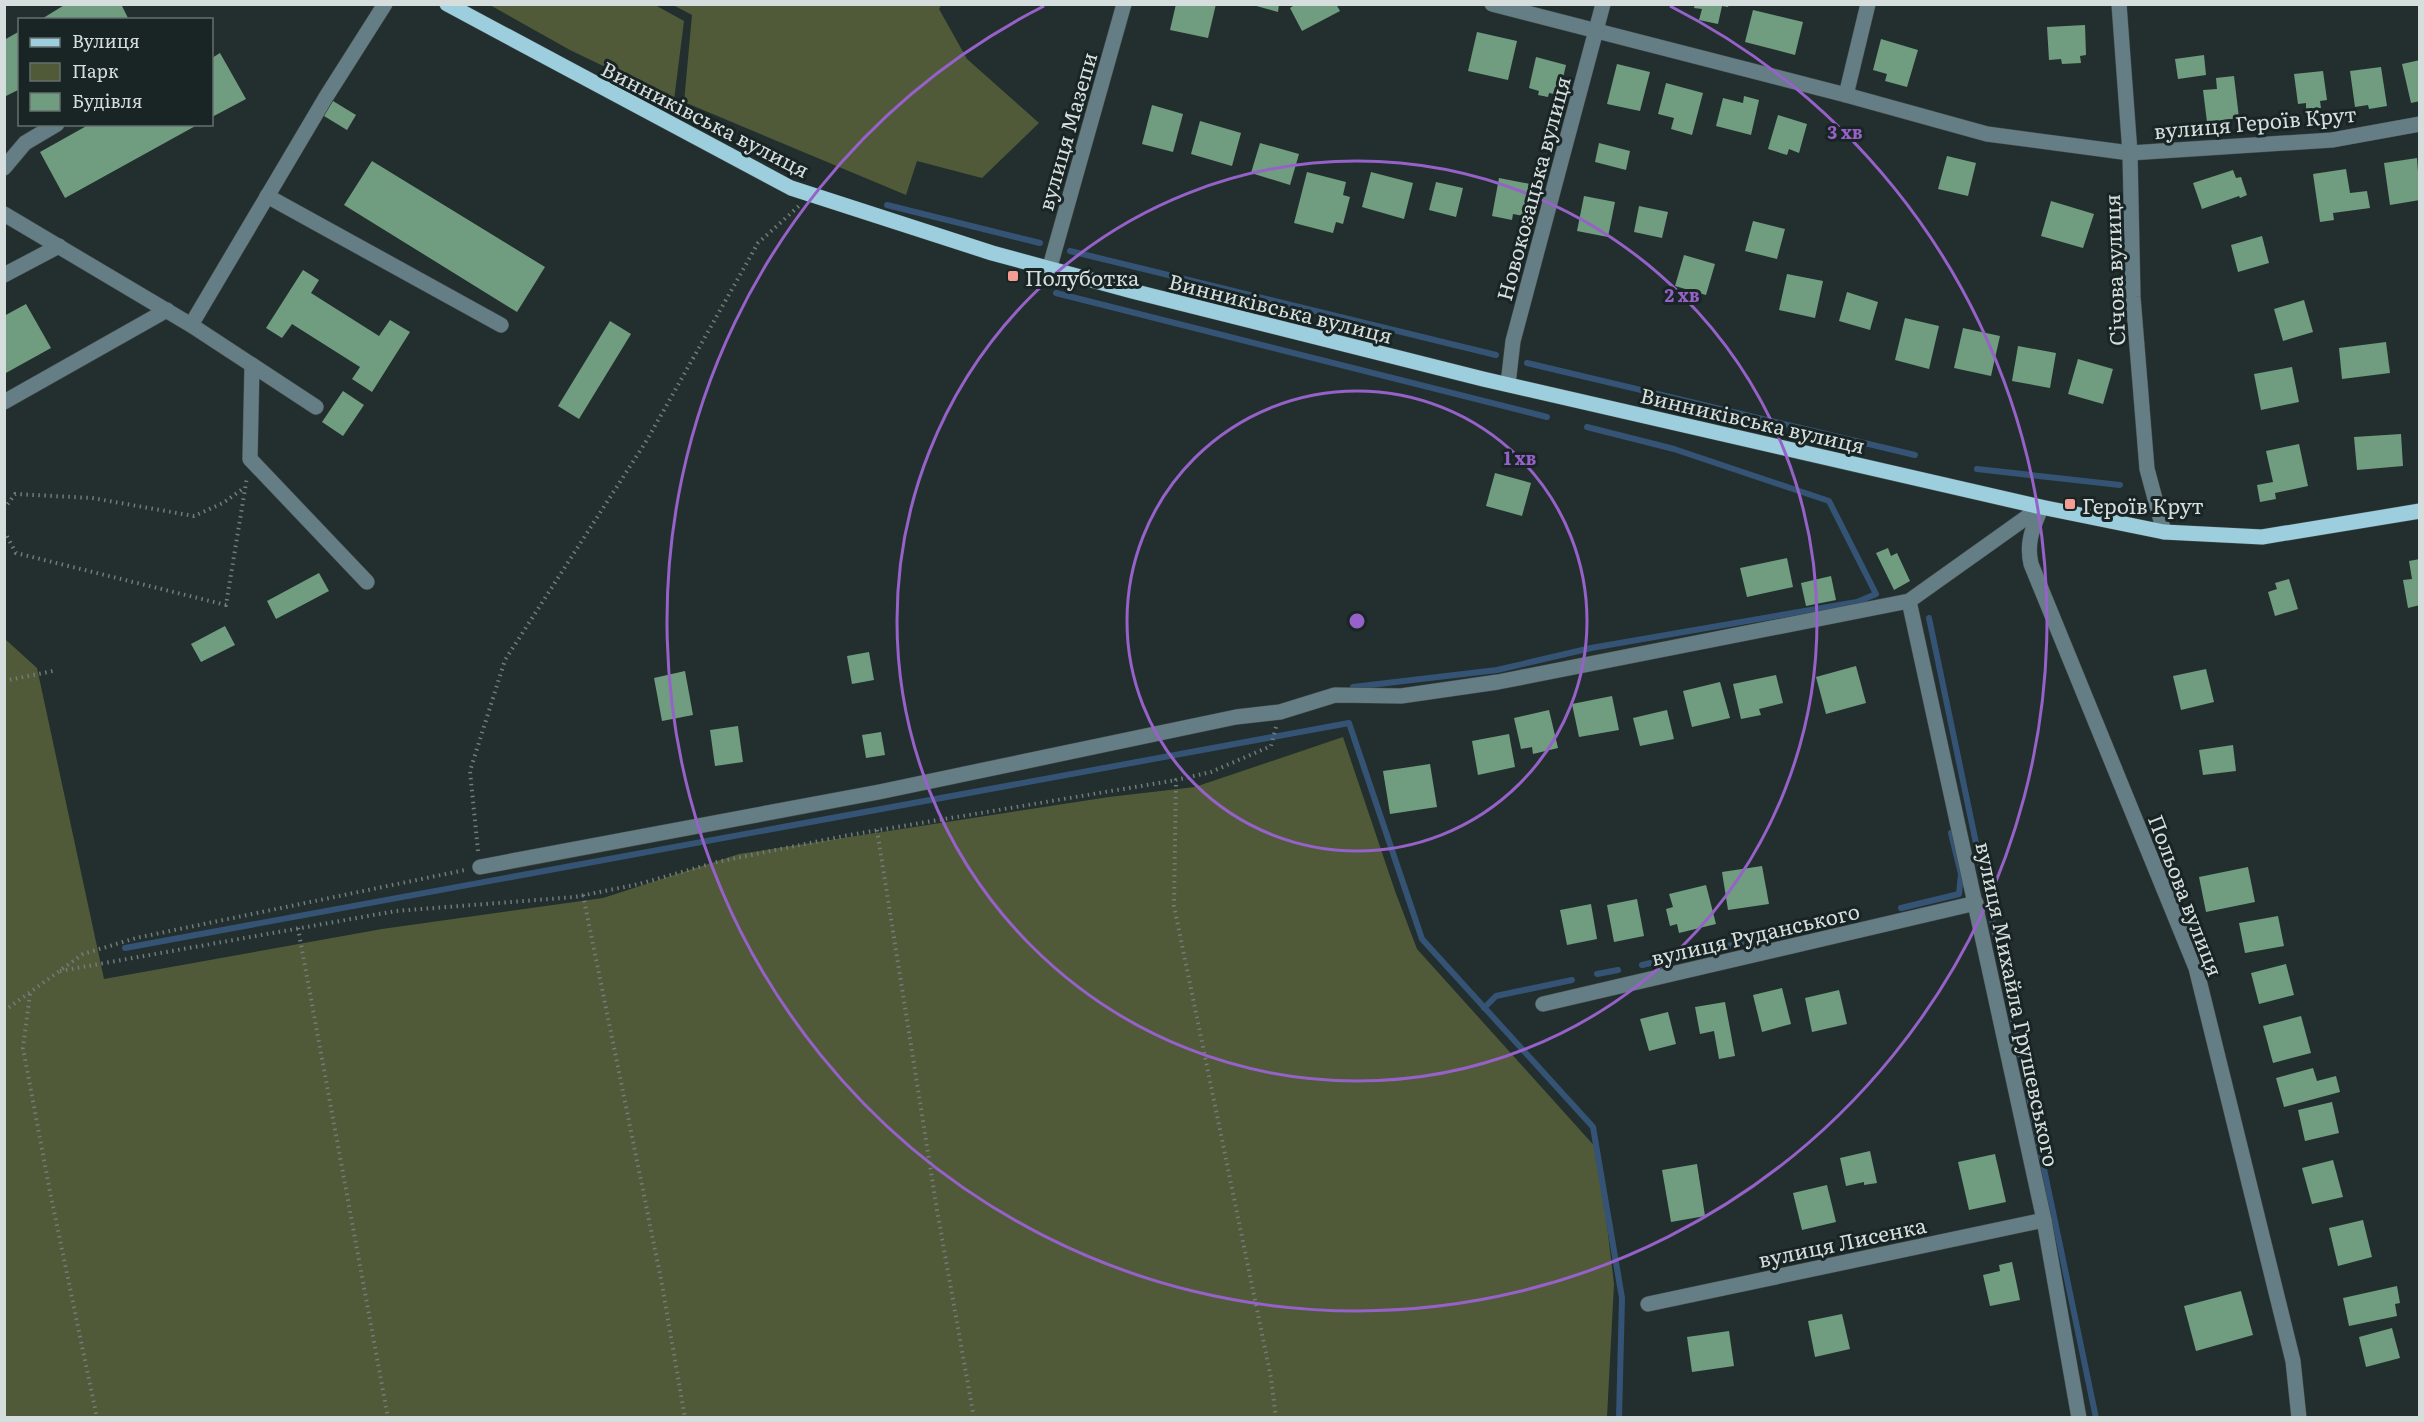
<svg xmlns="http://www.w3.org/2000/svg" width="2424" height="1422" font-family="Literata,serif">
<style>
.green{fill:#505a39}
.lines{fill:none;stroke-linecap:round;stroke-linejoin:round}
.stream{stroke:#355475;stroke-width:6}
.building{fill:#709d7f}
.minor-casing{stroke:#404b4a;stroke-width:16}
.major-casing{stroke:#404b4a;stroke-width:16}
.path{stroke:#717c7b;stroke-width:4;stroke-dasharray:1.5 4.5;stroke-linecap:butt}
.minor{stroke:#657d84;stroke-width:15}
.major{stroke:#9ccedd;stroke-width:15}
.ring{fill:none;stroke:#9661c8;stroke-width:3}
.poi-dot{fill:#f59c93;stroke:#192524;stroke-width:2}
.labels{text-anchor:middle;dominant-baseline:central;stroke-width:6;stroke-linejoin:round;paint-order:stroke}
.street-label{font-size:21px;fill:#d6dedd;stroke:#192524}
.poi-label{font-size:21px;fill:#d6dedd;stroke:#192524;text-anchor:start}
.centre{fill:#9661c8;stroke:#192524;stroke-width:3}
.ring-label{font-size:18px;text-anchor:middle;font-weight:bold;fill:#9661c8;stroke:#192524;stroke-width:6;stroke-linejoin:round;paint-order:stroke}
</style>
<rect width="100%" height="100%" fill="#232f2e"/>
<!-- green -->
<g class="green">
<path d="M490 5H655L684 21 674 100 570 50Z"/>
<path d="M673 5H941L939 9 967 59 1039 123 982 178 917 161 906 195 684 102 692 15Z"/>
<path d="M5 639 37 668 104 979 382 929 603 898 739 854 1109 797 1195 787 1343 737 1395 891 1417 949 1598 1150 1614 1284 1607 1417H5Z"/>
</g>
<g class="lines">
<!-- stream -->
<g class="stream">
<path d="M887 205 1040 243"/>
<path d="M1070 251 1496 355"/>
<path d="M1056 293 1547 417"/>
<path d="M1527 363 1915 455"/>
<path d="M1977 469 2120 485"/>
<path d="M1929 618 2096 1418"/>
<path d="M1353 687 1497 670 1591 648 1857 602 1876 594 1829 501 1674 449 1587 427"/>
<path d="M1901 908 1959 894 1961 874 1951 833"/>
<path d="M1759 939 1837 922"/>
<path d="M125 948 1349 723 1422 939 1593 1127 1622 1298 1619 1418"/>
<path d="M1701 952 1741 943"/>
<path d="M1642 965 1685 955"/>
<path d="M1597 974 1618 970"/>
<path d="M1484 1008 1496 996 1572 980"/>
</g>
</g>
<!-- building -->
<g class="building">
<path d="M66 4H121L129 20H40Z"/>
<path d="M1176 4H1216L1208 38 1170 30Z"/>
<path d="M1249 4H1279L1278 12Z"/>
<path d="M1296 4H1336L1340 11 1302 31 1290 8Z"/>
<path d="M1695 4H1729L1728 7 1722 6 1718 24 1699 20 1702 9 1694 8Z"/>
<path d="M1753 10 1803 22 1795 55 1745 42Z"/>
<path d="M2085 25 2086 55 2080 56 2081 63 2062 64 2061 59 2049 60 2047 27Z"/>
<path d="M20 31V89L4 97V40Z"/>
<path d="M1477 32 1517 41 1508 80 1468 71Z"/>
<path d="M1881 39 1918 50 1907 87 1885 81 1887 74 1873 70Z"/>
<path d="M220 53 246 99 212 117V58Z"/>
<path d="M2204 55 2206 75 2178 79 2175 59Z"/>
<path d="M1536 57 1566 65 1559 95 1549 93 1548 97 1538 95 1539 91 1529 88Z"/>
<path d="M2420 60V101L2411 103 2402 64Z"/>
<path d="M1617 64 1650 72 1640 111 1607 104Z"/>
<path d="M2381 67 2387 106 2369 109 2368 105 2355 107 2350 71Z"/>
<path d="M2323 71 2327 100 2320 101 2321 108 2306 109V103L2298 104 2294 74Z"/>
<path d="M2234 76 2239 118 2207 122 2203 90 2217 89 2216 78Z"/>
<path d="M1666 83 1703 93 1692 135 1671 129 1674 118 1658 114Z"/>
<path d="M1744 96 1759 100 1751 135 1716 126 1723 98 1743 103Z"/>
<path d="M333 101 356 115 347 130 324 116Z"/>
<path d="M1152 105 1183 114 1173 152 1142 144Z"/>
<path d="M1778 115 1807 124 1799 153 1789 149 1787 155 1768 149Z"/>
<path d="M1200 121 1241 133 1232 166 1191 154Z"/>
<path d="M90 124H199L65 198 40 152Z"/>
<path d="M1260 143 1299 154 1290 185 1251 173Z"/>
<path d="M1599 143 1630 151 1626 170 1595 162Z"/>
<path d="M1947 156 1976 163 1968 196 1938 189Z"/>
<path d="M2417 158 2420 200 2390 205 2384 163Z"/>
<path d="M372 161 545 267 517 312 344 205Z"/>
<path d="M2346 169 2350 193 2367 191 2370 208 2333 213 2334 220 2320 222 2313 174Z"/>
<path d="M2233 170 2236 178 2241 177 2247 195 2240 198 2239 196 2202 209 2193 183Z"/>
<path d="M1307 172 1346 182 1343 195 1350 197 1343 224 1336 222 1333 233 1294 223Z"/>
<path d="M1371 172 1413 183 1404 219 1362 207Z"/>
<path d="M1499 178 1535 185 1528 217 1513 214 1512 220 1492 216Z"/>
<path d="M1436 182 1463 188 1456 217 1429 210Z"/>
<path d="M1584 196 1615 202 1608 237 1577 231Z"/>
<path d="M2051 201 2094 214 2083 248 2041 236Z"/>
<path d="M1639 206 1668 212 1662 238 1634 232Z"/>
<path d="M1753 221 1785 229 1777 259 1745 251Z"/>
<path d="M2262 236 2269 263 2238 272 2231 245Z"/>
<path d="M1684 255 1715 264 1706 295 1675 286Z"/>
<path d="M303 270 319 280 311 293 379 336 390 320 410 332 372 392 352 379 360 367 292 324 282 338 266 328Z"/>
<path d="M1787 274 1823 281 1815 318 1779 310Z"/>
<path d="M1847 292 1878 302 1870 330 1839 321Z"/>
<path d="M2304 300 2313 332 2283 341 2274 309Z"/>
<path d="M26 304 51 348 4 374V316Z"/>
<path d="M1905 318 1939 326 1929 369 1895 360Z"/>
<path d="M610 321 631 334 579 419 558 406Z"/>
<path d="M1963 328 2000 336 1991 376 1954 368Z"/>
<path d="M2386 342 2390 373 2342 379 2339 348Z"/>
<path d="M2018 346 2056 353 2050 388 2012 381Z"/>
<path d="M2078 359 2113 369 2103 404 2068 394Z"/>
<path d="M2292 367 2299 402 2261 410 2254 374Z"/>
<path d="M343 391 364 405 343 436 322 422Z"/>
<path d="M2401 434 2403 466 2357 470 2354 437Z"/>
<path d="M2299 444 2308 486 2275 493 2276 499 2260 502 2257 485 2273 482 2266 451Z"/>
<path d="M1495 473 1531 483 1522 516 1486 506Z"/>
<path d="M1888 548 1891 556 1897 553 1910 581 1894 590 1876 553Z"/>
<path d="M1787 558 1793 587 1747 597 1740 568Z"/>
<path d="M2420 559V605L2408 608 2403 580 2412 579 2409 561Z"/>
<path d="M319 573 329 591 276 619 267 601Z"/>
<path d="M1831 576 1836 600 1806 606 1801 583Z"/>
<path d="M2289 579 2298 609 2275 616 2268 592 2277 589 2275 583Z"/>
<path d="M225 626 235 645 201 662 191 644Z"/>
<path d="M869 652 874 680 852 684 847 656Z"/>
<path d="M1856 666 1866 703 1826 714 1816 677Z"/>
<path d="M2206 669 2214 702 2181 710 2173 676Z"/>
<path d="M685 671 693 715 662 721 654 678Z"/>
<path d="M1776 675 1783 703 1759 709 1761 715 1741 719 1733 684Z"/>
<path d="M1720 682 1730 718 1692 727 1683 691Z"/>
<path d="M1612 696 1619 730 1579 737 1572 704Z"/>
<path d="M1549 710 1558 748 1533 754 1532 747 1521 749 1514 718Z"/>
<path d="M1667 710 1674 739 1640 746 1633 718Z"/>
<path d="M738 726 743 762 715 766 710 730Z"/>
<path d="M881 732 885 755 866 758 862 735Z"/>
<path d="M1509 734 1515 767 1478 775 1472 741Z"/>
<path d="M2233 745 2236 771 2203 775 2199 750Z"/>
<path d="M1430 764 1437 807 1390 814 1383 771Z"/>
<path d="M1762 866 1769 904 1728 910 1722 872Z"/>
<path d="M2248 867 2255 902 2206 912 2199 877Z"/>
<path d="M1706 885 1716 924 1679 933 1677 924 1670 926 1666 909 1673 907 1669 894Z"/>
<path d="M1637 899 1644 936 1614 942 1607 905Z"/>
<path d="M1591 904 1597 939 1567 945 1560 910Z"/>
<path d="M2278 916 2284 946 2245 953 2239 923Z"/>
<path d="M2286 964 2294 995 2259 1004 2251 973Z"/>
<path d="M1782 988 1791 1024 1762 1032 1753 995Z"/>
<path d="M1839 990 1847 1024 1812 1032 1805 998Z"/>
<path d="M1725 1002 1735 1056 1719 1059 1714 1031 1700 1034 1695 1007Z"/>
<path d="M1668 1012 1676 1044 1649 1051 1640 1019Z"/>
<path d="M2301 1016 2311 1053 2273 1063 2263 1026Z"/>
<path d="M2313 1068 2317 1081 2336 1076 2340 1092 2284 1107 2276 1078Z"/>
<path d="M2332 1102 2339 1133 2305 1141 2298 1110Z"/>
<path d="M1870 1151 1877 1183 1864 1185V1182L1846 1186 1840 1158Z"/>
<path d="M1995 1154 2006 1202 1969 1210 1958 1162Z"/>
<path d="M2333 1160 2343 1197 2312 1204 2302 1168Z"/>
<path d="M1697 1164 1705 1216 1671 1222 1662 1170Z"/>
<path d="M1827 1185 1836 1222 1802 1230 1793 1193Z"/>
<path d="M2363 1220 2372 1257 2338 1266 2329 1228Z"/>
<path d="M2012 1262 2020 1300 1990 1306 1983 1275 2000 1271 1999 1265Z"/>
<path d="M2397 1286 2400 1303 2395 1304 2397 1316 2349 1326 2343 1298Z"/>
<path d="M2241 1291 2253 1335 2196 1351 2184 1306Z"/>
<path d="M1842 1314 1850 1349 1815 1357 1808 1321Z"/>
<path d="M2392 1328 2400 1358 2366 1367 2359 1337Z"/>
<path d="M1729 1331 1734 1366 1692 1372 1687 1337Z"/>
</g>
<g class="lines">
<defs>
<g id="minor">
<path d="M1492 4 1846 95 1987 134 2130 153 2332 140 2420 124"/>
<path d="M2119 4 2130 153 2133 297 2147 469 2164 532"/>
<path d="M1846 95 1868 4"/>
<path d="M4 168 25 143 57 124"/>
<path d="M267 196 501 325"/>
<path d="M4 214 191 325"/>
<path d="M1049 270 1124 4"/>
<path d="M4 275 59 246"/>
<path d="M252 365 250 459 367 582"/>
<path d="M1508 384 1513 341 1603 4"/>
<path d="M4 402 167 310"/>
<path d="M316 407 191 325 326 97 385 4"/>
<path d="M2041 508C2033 528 2026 542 2031 564L2196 968 2293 1361 2299 1418"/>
<path d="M1909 601 2044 1220 2079 1418"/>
<path d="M480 867 879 792 1236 717 1280 712 1335 695 1401 696 1498 682 1909 601 2041 507"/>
<path d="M1543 1004 1976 903"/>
<path d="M1648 1304 2044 1220"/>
</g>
<path id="major" d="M447 4 791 188 992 253 1132 291 1483 379 2041 507 2164 532 2262 537 2420 511"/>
</defs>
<!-- minor casing -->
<use href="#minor" class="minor-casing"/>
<!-- major casing -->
<use href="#major" class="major-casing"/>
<!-- path -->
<g class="path">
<path d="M4 509 15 494 92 498 194 516 223 503 244 488"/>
<path d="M4 531 16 553 226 605 247 477"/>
<path d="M4 681 53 671"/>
<path d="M1276 727 1271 746 1211 772 1176 780 1174 906 1271 1378 1276 1418"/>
<path d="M877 830 937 1210 974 1418"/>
<path d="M478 851 470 771 505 660 647 440 758 243 799 206"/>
<path d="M583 895 661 1279 685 1418"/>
<path d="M298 928 388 1418"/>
<path d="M60 971 396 911 575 897 639 884 717 862 844 836 1176 780"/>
<path d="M30 994 23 1048 50 1192 97 1418"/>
<path d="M4 1011 83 954 136 938 465 870"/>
</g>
<!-- minor -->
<use href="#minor" class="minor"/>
<!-- major -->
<use href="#major" class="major"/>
</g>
<!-- distance rings -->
<g class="ring">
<circle cx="1357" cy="621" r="230"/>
<circle cx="1357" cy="621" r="460"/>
<path d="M1670 6A690 690 0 1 1 1044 6"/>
</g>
<!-- markers -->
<g class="poi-dot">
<rect x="1007" y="270" width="12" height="12" rx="3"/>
<rect x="2064" y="498" width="12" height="12" rx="3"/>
</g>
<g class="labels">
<!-- street labels -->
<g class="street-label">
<text transform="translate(706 118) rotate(27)">Винниківська вулиця</text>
<text transform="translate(2255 121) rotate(-5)">вулиця Героїв Крут</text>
<text transform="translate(1066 131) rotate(-74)">вулиця Мазепи</text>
<text transform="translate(1532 188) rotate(-75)">Новокозацька вулиця</text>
<text transform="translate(2113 270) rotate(-92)">Січова вулиця</text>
<text transform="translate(1281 307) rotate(14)">Винниківська вулиця</text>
<text transform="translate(1753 419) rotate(13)">Винниківська вулиця</text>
<text transform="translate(2187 895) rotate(69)">Польова вулиця</text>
<text transform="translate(1755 933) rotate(-13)">вулиця Руданського</text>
<text transform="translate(2019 1004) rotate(78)">вулиця Михайла Грушевського</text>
<text transform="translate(1842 1241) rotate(-12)">вулиця Лисенка</text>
</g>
<!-- poi labels -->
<g class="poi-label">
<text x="1025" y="276">Полуботка</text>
<text x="2082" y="504">Героїв Крут</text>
</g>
</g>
<circle cx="1357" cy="621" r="9" class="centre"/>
<g class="ring-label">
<text x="1845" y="139">3 хв</text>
<text x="1682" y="302">2 хв</text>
<text x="1520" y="465">1 хв</text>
</g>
<!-- border -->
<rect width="2424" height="1422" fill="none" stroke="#d6dedd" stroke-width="12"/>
<!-- legend -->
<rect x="18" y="18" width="195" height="108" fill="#192524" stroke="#656f6e" stroke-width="1.5"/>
<rect x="30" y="38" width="30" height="9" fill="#9ccedd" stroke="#656f6e" stroke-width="1.5"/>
<text x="72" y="48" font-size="18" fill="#d6dedd">Вулиця</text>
<rect x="30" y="63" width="30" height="18" fill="#505a39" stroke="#656f6e" stroke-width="1.5"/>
<text x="72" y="78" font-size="18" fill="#d6dedd">Парк</text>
<rect x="30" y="93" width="30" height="18" fill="#709d7f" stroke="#656f6e" stroke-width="1.5"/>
<text x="72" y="108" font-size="18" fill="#d6dedd">Будівля</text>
</svg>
